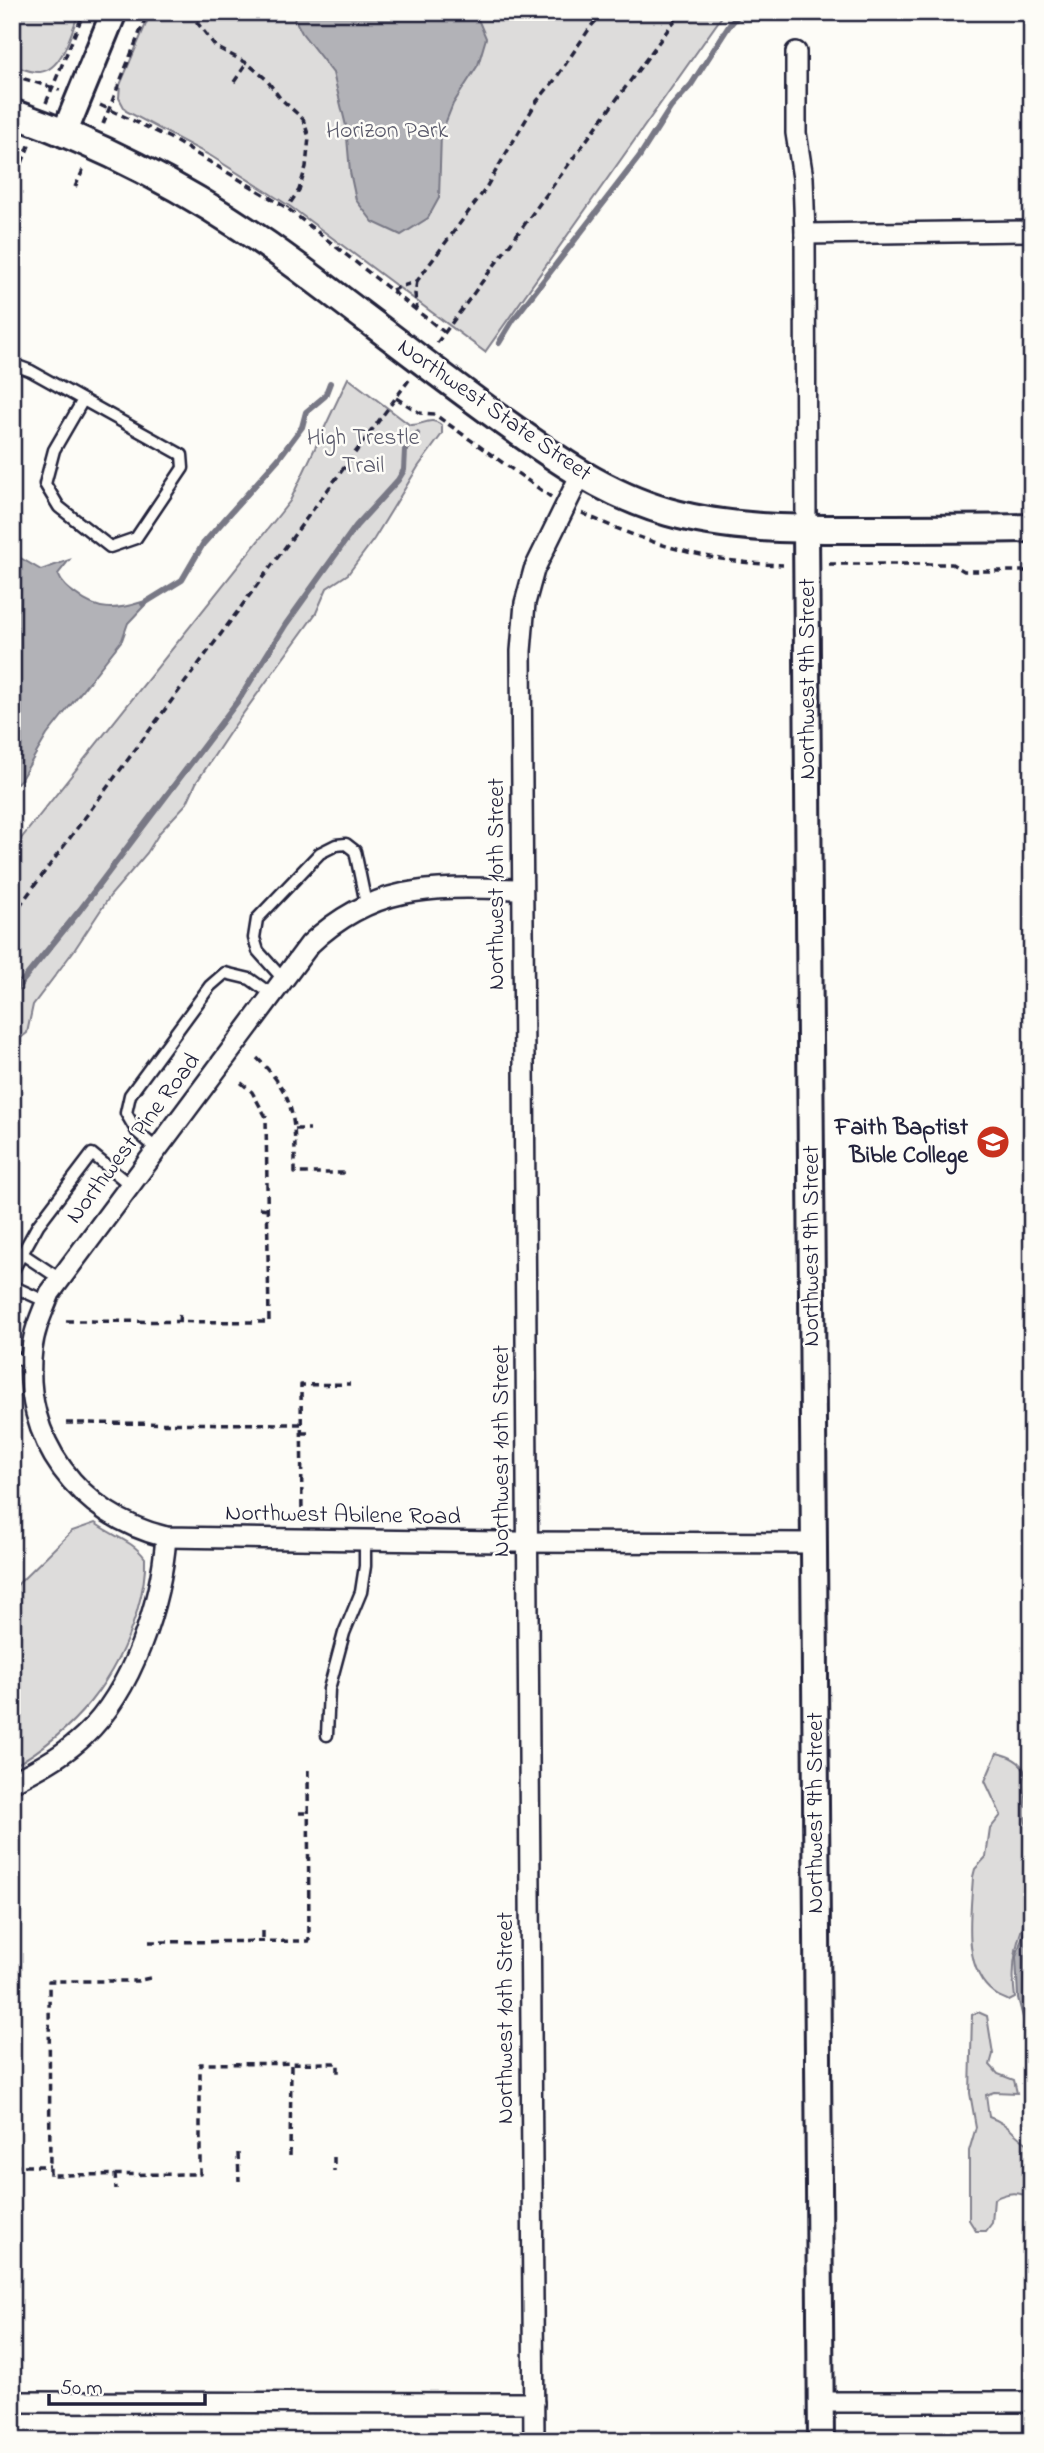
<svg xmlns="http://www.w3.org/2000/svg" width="1044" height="2453" font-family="'Indie Flower',sans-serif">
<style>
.green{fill:#dddcdb;stroke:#807f8b;stroke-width:2}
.water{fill:#b2b2b7;stroke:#787885;stroke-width:2}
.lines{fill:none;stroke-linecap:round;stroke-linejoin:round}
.stream{stroke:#787885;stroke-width:6}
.service-casing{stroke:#22223b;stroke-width:15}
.minor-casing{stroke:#22223b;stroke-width:24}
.tertiary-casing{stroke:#22223b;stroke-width:30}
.secondary-casing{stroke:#22223b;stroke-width:32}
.path{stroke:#22223b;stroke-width:3.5;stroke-dasharray:7 5;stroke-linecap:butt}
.service{stroke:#fdfcf7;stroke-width:10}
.minor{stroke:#fdfcf7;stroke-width:19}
.tertiary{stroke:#fdfcf7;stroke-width:24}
.secondary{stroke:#fdfcf7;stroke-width:26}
.labels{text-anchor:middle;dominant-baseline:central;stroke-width:5;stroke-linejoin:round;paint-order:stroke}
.park-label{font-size:24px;fill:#5a5a6b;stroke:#fdfcf7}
.street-label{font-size:24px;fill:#22223b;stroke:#fdfcf7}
.poi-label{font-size:24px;font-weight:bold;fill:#22223b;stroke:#fdfcf7;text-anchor:end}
</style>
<rect width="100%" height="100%" fill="#fdfcf7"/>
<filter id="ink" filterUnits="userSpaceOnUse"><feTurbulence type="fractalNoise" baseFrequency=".0143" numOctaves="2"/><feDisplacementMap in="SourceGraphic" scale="14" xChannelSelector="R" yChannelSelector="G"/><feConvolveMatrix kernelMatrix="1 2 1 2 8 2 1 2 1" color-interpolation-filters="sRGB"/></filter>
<g filter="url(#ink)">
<!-- green -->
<g class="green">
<path d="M12 12H79C72 30 63 70 40 72 31 73 21 68 12 65Z"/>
<path d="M151 12H725L485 352 291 207 211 156 126 111 119 98 120 85Z"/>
<path d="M348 378 410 425C423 426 431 415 442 426V434L418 467 374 539 348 574 327 588 316 613 232 729 196 783 187 803 160 832 147 853 110 896 75 949 33 1005 27 1033 12 1045V850L290 501Z"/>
<path d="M95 1523C112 1536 132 1540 145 1558 146 1576 142 1594 137 1611 116 1681 75 1731 12 1767V1590L72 1531Z"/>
<path d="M997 1753C1040 1763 1022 1788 1025 1818 1025 1823 1029 1828 1031 1833 1033 1839 1033 1898 1031 1903 1018 1937 1010 1960 1015 1998L1009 2001C1005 1998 998 1997 994 1993 961 1969 971 1912 973 1877L975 1869 986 1857 990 1829 1001 1815 985 1781Z"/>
<path d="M978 2012 987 2016 993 2054 990 2065 998 2074 1014 2080 1017 2093 994 2092 986 2095 989 2117C1012 2125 1012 2136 1032 2146V2198C1018 2191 1008 2192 994 2199L992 2223 986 2231H976L969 2220V2151L976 2127 970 2093 972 2015Z"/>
</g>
<!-- water -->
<g class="water">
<path d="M291 12H475L486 38 478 65 453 104 441 134 439 198 428 218 401 235 373 222 356 200 350 172 346 126 333 73 302 33Z"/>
<path d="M12 553 41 570 69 560 58 574C62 584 68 589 77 595 98 612 117 610 142 602L144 606 128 623 122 640 47 735 21 779 12 788Z"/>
<path d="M1032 1906V2052L1018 1998 1016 1957Z"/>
</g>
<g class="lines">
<!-- stream -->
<g class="stream">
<path d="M499 343 513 320 639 157 671 107 691 85 729 26 741 12"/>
<path d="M143 604 182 580 203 544 279 458 302 427 306 412 325 396 330 383"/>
<path d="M12 994 80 910 240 698 286 624 356 526 398 480 404 470 405 450 417 434"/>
</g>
<defs>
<g id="service">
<path d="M12 364 31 371 182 455 183 468 136 538 110 547 59 507 45 484 54 450 83 400"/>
<path d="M283 979 258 951 254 938 257 919 320 853 336 845 346 844 355 851 366 904"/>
<path d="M157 1149 137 1132 126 1113 130 1095 210 986 225 973 250 979 271 994"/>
<path d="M21 1253 60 1279"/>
<path d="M12 1272 38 1225 92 1154 130 1185"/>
<path d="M12 1286 47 1302"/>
<path d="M12 1357 31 1362"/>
<path d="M327 1735 329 1689 344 1633 361 1592 365 1566V1541"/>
</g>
<g id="minor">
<path d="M796 52V133L803 178 805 234 806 529"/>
<path d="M805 234 1032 231"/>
<path d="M521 889C436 887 376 882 310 944L50 1293C43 1311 34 1329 32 1349 21 1439 79 1516 166 1537L500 1542 814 1543"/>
<path d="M12 1782C37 1770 64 1755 84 1736 133 1690 161 1603 166 1537"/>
<path d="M12 2402 534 2403"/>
<path d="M821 2402H1032"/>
<path d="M534 2441 521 651 525 603 534 570 581 474"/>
</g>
<g id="tertiary">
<path d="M64 134 114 12"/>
<path d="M806 529 821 2441"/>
</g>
<path id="secondary" d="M12 113C114 149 212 203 298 267 365 317 431 369 499 418 552 456 604 494 668 512 732 530 800 529 866 529 921 529 977 529 1032 528"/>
</defs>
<!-- service casing -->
<use href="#service" class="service-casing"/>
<!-- minor casing -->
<use href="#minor" class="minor-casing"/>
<!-- tertiary casing -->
<use href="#tertiary" class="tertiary-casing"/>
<!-- secondary casing -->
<use href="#secondary" class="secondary-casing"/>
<!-- path -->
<g class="path">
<path d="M189 12 216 47 247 63 266 79 280 98 303 119 309 137 306 167 299 190 287 208"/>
<path d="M12 75 60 90"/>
<path d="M234 82 247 63"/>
<path d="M46 103 84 12"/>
<path d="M100 105 170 138 287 208 444 332"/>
<path d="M103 124 148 12"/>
<path d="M22 163 30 143"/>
<path d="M75 187 85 166"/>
<path d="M417 281 415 294 417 309"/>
<path d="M392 290 417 281 484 191 537 101 554 81 592 25 604 12"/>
<path d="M437 343 681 12"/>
<path d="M396 398 420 413 434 414 551 497"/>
<path d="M582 513C648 544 710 563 783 565"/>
<path d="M829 564H952L964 571H1032"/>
<path d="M12 916 409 380"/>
<path d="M257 1058C297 1097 295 1120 295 1173H346"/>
<path d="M295 1129H310"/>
<path d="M259 1208 268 1209"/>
<path d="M66 1321 269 1322 266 1117 252 1092 239 1081"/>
<path d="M179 1322 180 1311"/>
<path d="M66 1423 301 1424"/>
<path d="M301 1433H312"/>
<path d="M302 1520 301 1385 350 1384"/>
<path d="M299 1813H308"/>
<path d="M263 1931V1942"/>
<path d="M149 1942 309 1941 308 1769"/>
<path d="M150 1978 137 1981H49L50 2175 200 2174V2064L338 2063V2073"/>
<path d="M238 2153 239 2181"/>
<path d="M290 2156 291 2064"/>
<path d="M334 2157V2171"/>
<path d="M12 2166H50"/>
<path d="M115 2174 116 2189"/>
</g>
<!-- service -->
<use href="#service" class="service"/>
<!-- minor -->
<use href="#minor" class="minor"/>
<!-- tertiary -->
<use href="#tertiary" class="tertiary"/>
<!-- secondary -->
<use href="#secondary" class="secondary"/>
</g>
</g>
<!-- icons -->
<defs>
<symbol id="university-disc" viewBox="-11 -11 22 22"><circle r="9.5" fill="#c8321e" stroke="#fdfcf7"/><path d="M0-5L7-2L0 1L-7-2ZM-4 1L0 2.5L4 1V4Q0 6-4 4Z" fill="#fff"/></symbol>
</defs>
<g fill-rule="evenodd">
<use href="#university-disc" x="974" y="1123" width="38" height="38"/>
</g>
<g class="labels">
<!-- park labels -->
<g class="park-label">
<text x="387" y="131">Horizon Park</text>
<text x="363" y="438">High Trestle<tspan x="363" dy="28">Trail</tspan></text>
</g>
<!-- street labels -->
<g class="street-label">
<text transform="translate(494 411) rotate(35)">Northwest State Street</text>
<text transform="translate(808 679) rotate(-90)">Northwest 9th Street</text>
<text transform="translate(497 884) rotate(-90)">Northwest 10th Street</text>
<text transform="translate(134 1139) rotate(-53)">Northwest Pine Road</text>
<text transform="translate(812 1246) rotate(-90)">Northwest 9th Street</text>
<text transform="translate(502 1451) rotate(-90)">Northwest 10th Street</text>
<text transform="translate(343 1516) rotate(1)">Northwest Abilene Road</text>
<text transform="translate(816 1813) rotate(-90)">Northwest 9th Street</text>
<text transform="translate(506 2018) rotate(-90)">Northwest 10th Street</text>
</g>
<!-- poi labels -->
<g class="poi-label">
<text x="968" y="1128">Faith Baptist<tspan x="968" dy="28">Bible College</tspan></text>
</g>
</g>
<!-- margin -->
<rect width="1044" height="2453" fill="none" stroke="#fdfcf7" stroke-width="42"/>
<rect x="21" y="21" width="1002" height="2411" fill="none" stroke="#22223b" stroke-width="2.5" filter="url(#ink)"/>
<!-- scale -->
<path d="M49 2394v10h156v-10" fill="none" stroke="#22223b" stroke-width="3.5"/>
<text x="60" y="2394" font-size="21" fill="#22223b" stroke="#fdfcf7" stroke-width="5" paint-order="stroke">50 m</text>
</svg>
